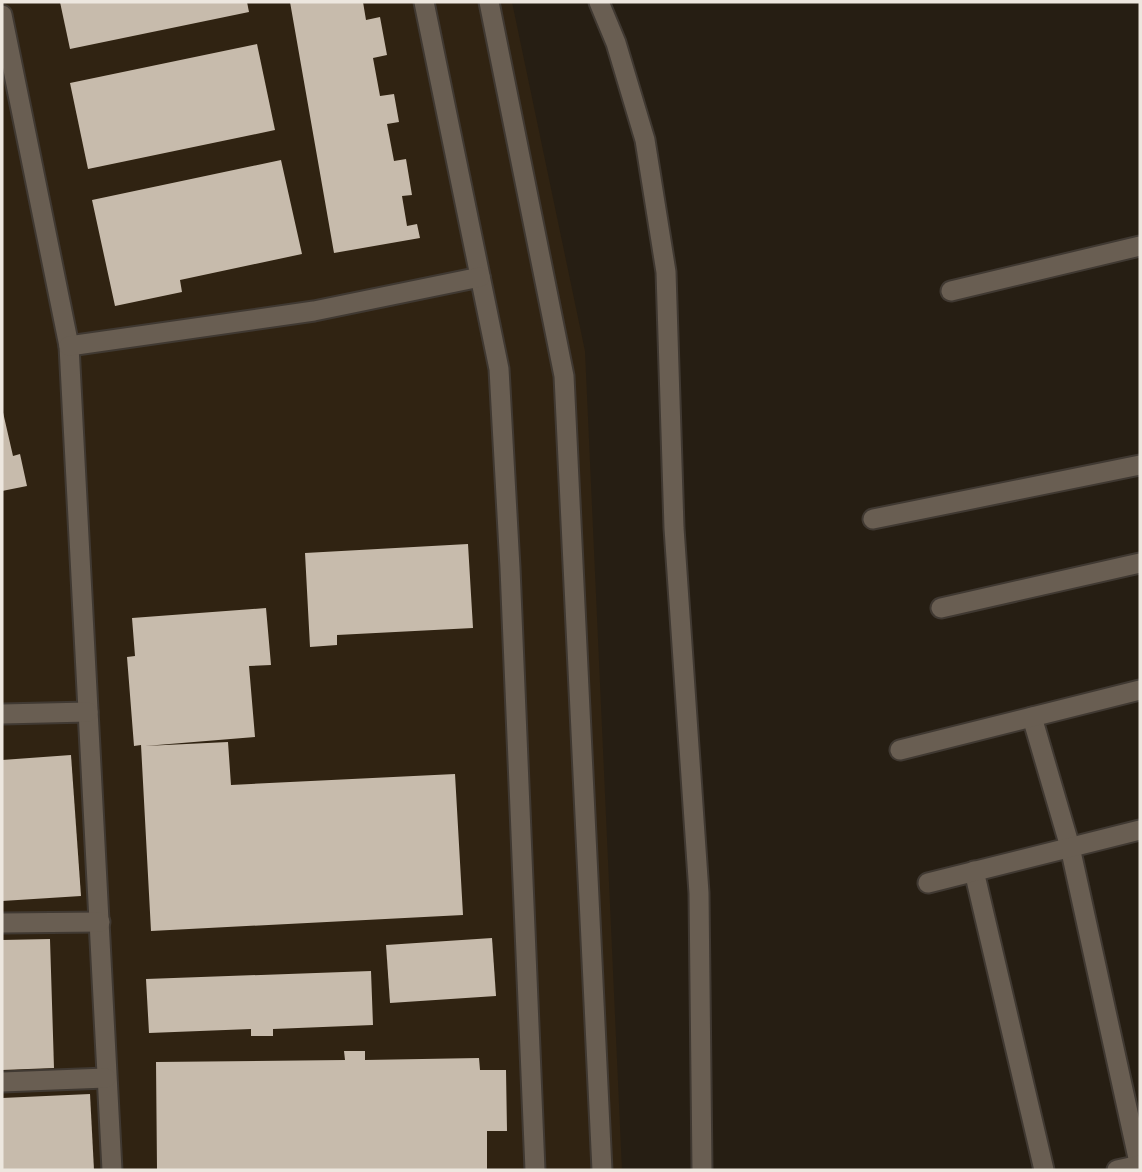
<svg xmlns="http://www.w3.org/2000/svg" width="1142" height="1172" font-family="Roboto,sans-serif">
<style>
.built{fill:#302312}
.building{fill:#c7bbac}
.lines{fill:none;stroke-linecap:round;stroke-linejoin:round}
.minor-casing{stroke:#403932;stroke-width:23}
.minor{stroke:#695e52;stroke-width:19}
</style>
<rect width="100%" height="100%" fill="#261e13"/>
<!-- built -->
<path class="built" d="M2 2H512L585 351 622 1170H2Z"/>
<!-- building -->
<g class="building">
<path d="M60 2H247L249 12 70 49Z"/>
<path d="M290 2H363L366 20 380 17 387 55 373 58 380 96 394 94 399 122 387 124 394 161 406 159 412 195 402 196 407 226 417 224 420 238 334 253Z"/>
<path d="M257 44 275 130 88 169 70 83Z"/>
<path d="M281 160 302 254 180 280 182 292 115 306 92 200Z"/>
<path d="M2 408 13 456 20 454 27 486 2 491Z"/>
<path d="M468 544 473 628 337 635V645L310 647 305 553Z"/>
<path d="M266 608 271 665 249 666 255 737 145 746 228 742 231 785 455 774 463 915 151 931 141 745 134 746 127 657 135 656 132 618Z"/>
<path d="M71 755 81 896 2 901V760Z"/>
<path d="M492 938 496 996 390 1003 386 945Z"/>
<path d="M50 939 54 1068 2 1070V940Z"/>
<path d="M371 971 373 1025 273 1029V1036H251V1029L149 1033 146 979Z"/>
<path d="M344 1051H365V1060L479 1058 480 1070H506L507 1131H487V1170H157L156 1062 345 1060Z"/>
<path d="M90 1094 94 1170H2V1098Z"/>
</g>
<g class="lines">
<defs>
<g id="minor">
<path d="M424 2 499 369 510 568 535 1170"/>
<path d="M489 2 564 376 602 1170"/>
<path d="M599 2 616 43 645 140 666 272 674 528 699 893 702 1170"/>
<path d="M2 15 69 346 112 1170"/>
<path d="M951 291 1140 246"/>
<path d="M69 346 314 311 480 277"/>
<path d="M873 519 1140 465"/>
<path d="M941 608 1140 563"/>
<path d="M2 714 88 712"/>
<path d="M1032 717 1070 847 1140 1167"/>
<path d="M900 750 1140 690"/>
<path d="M974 871 1044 1170"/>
<path d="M928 883 1140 830"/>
<path d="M2 923 100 922"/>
<path d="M2 1082 106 1078"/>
<path d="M1117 1170 1140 1165"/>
</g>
</defs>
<!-- minor casing -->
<use href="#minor" class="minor-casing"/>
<!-- minor -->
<use href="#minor" class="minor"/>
</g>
<!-- border -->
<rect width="1142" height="1172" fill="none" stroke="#ede7df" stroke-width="7"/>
</svg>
